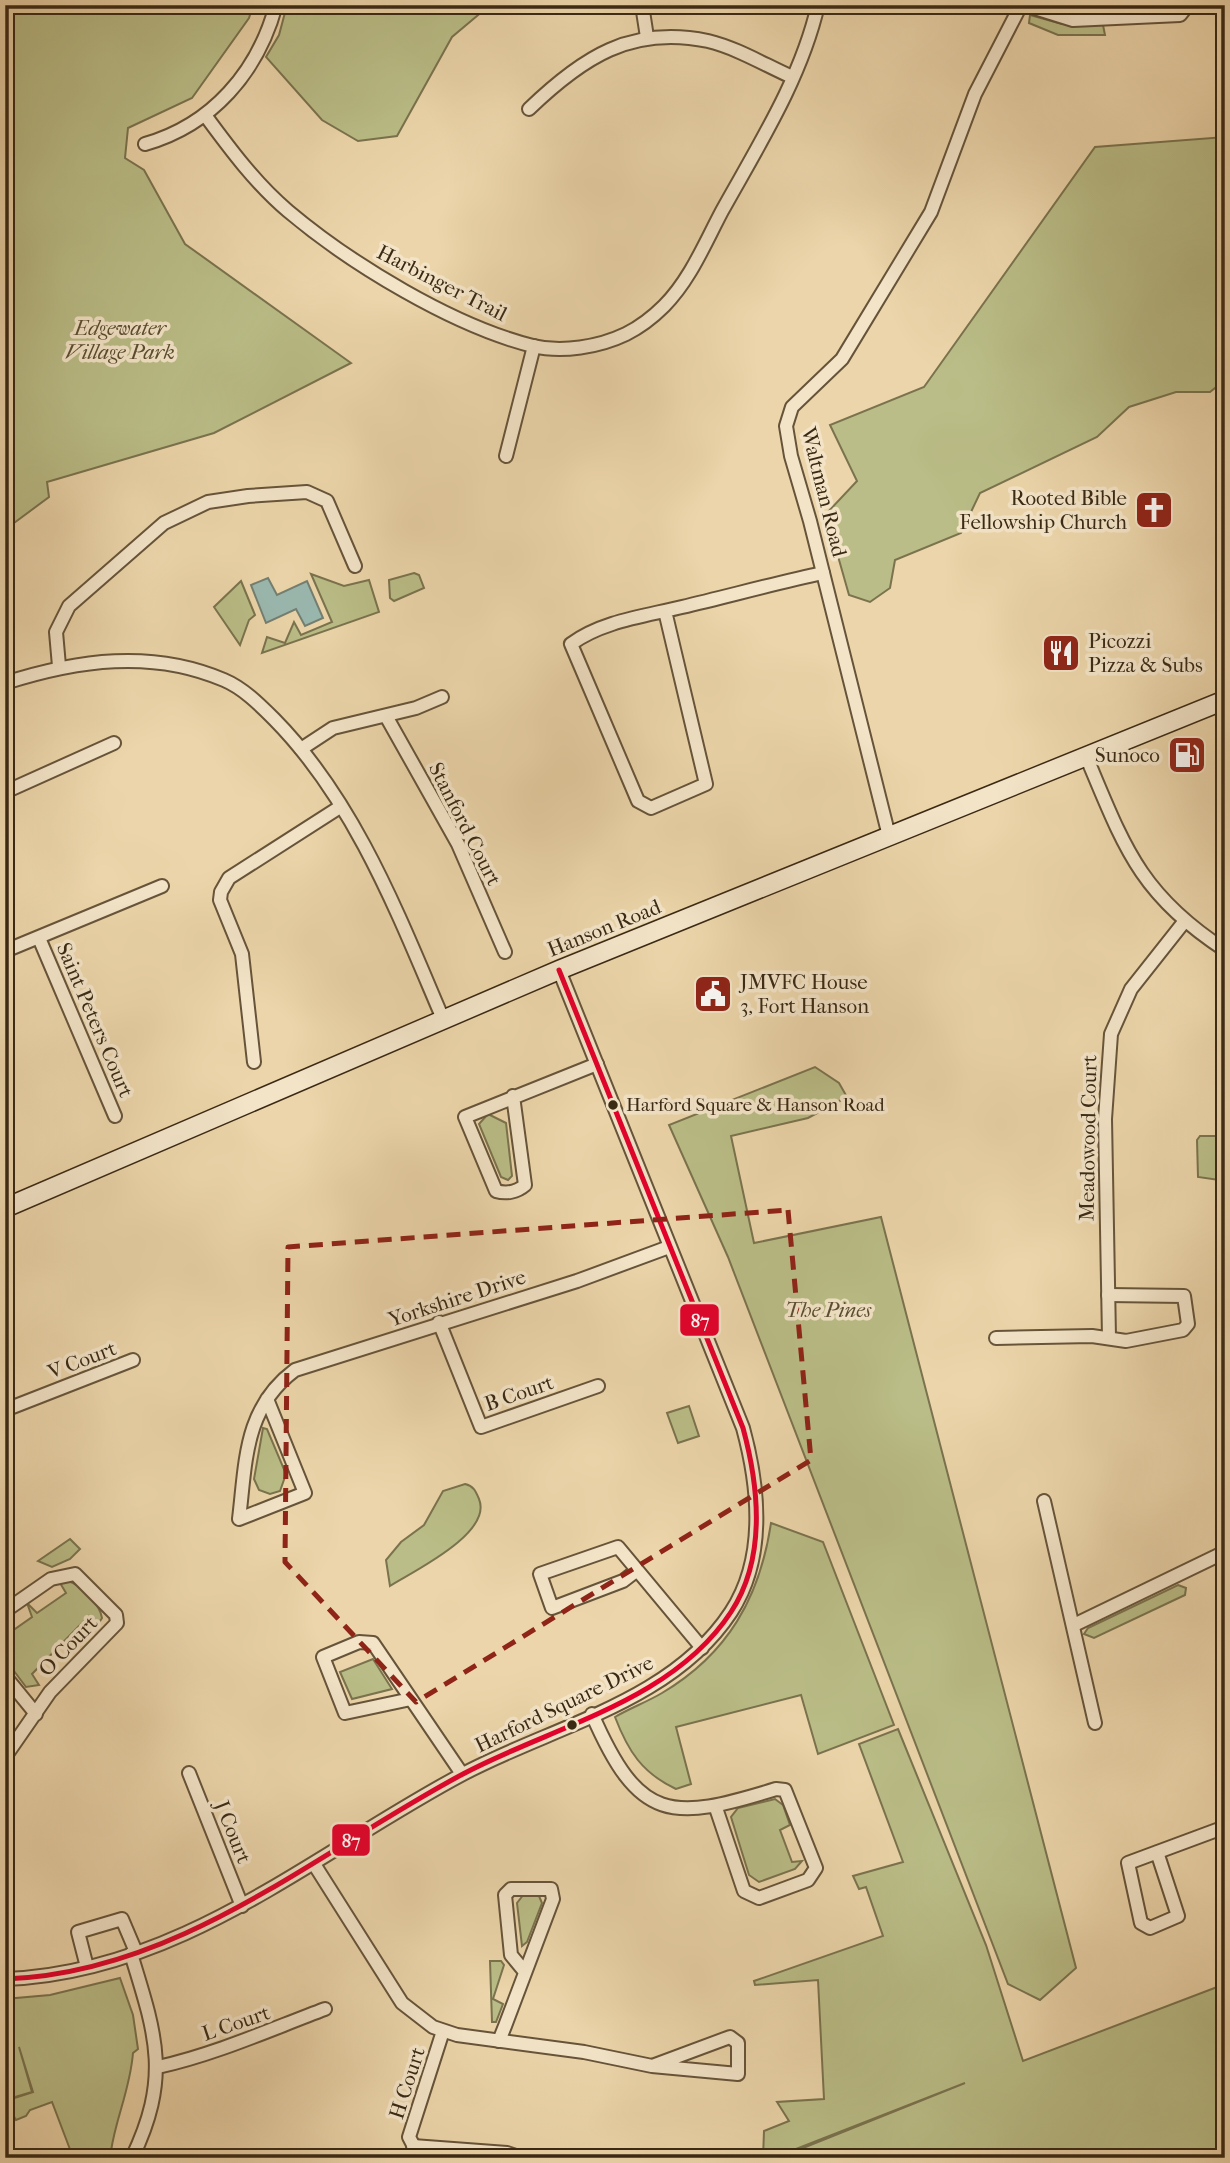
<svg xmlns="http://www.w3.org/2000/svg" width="1230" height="2163" font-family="'IM FELL French Canon',serif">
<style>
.green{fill:#babd87;stroke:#7a734e;stroke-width:2}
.water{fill:#9ab8af;stroke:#747f71;stroke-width:2}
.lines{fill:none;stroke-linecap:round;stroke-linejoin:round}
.street-casing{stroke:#66543a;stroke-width:16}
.secondary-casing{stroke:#3a2914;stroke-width:21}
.street{stroke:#f3e4c8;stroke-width:12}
.secondary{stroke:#f3e4c8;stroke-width:18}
.bus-1-casing{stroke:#f3e4c8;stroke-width:10}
.bus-1{stroke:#e4002b;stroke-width:5}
.marked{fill:none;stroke:#8f2418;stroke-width:5;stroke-dasharray:14 9;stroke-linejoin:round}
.bus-dot{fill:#3a2914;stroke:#f3e4c8;stroke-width:2.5}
.labels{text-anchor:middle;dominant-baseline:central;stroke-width:7;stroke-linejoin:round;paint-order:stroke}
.bus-label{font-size:19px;fill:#3a2914;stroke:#f3e4c8;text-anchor:start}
.street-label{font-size:21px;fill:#3a2914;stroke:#f3e4c8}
.park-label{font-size:21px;font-style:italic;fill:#5a4e31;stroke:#f3e4c8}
.poi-label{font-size:21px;fill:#3a2914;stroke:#f3e4c8;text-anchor:end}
.line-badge{stroke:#f3e4c8;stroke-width:2.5}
.badge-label{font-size:19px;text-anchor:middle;font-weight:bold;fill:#fff}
</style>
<rect width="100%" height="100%" fill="#ecd5aa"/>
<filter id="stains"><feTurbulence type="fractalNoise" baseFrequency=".00286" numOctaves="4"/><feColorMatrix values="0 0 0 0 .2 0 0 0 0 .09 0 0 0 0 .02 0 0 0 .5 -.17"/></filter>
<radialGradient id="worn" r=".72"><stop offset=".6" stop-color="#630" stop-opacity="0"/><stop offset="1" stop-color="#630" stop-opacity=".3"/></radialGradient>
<!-- green -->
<g class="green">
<path d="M5 5H253L249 18 192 98 128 128 125 158 144 170 185 244 351 363 214 433 47 482 49 497 10 526 5 521Z"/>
<path d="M287 5H490L452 37 397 136 358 141 322 120 266 57 279 35Z"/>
<path d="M1030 15 1062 24 1103 25 1105 35H1058L1029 23Z"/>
<path d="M1225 137V380L1210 392H1176L1129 407 1097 437 980 493 961 533 895 560 890 588 870 602 849 595 826 514 857 481 830 425 924 387 1095 147Z"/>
<path d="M414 573 419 575 424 588 394 601 390 598 389 580Z"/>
<path d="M311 574 344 586 369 580 379 612 262 653 267 637 285 643 294 622 301 635 332 622Z"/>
<path d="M241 581 255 615 249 620 240 645 214 607Z"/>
<path d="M815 1067 839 1083 847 1097 808 1118 731 1136 754 1243 881 1217 1076 1968 1040 2000 1008 1984 728 1257 669 1125Z"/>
<path d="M488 1114 506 1123 512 1176 508 1180 501 1177 479 1124Z"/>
<path d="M1200 1136H1225V1176L1219 1180 1198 1177 1197 1140Z"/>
<path d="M689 1406 699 1436 678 1443 667 1413Z"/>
<path d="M263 1428 267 1429 286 1474 280 1491 270 1494 259 1490 254 1479Z"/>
<path d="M465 1484C474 1486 476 1492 479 1499 493 1533 414 1571 390 1586L386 1560 401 1542 424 1525 443 1491Z"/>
<path d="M771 1523 823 1542 894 1725 818 1754 801 1695 676 1727 691 1784 676 1789C642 1773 628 1751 615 1717 630 1708 647 1702 662 1693 728 1654 760 1597 771 1523Z"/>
<path d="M70 1539 80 1549 70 1559 52 1567 38 1561Z"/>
<path d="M68 1581C81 1585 100 1604 102 1618L98 1624 89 1616 32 1674 39 1685 26 1687 5 1659V1636L32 1617 27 1603 37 1613 66 1593 60 1583Z"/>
<path d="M1178 1585 1186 1588 1185 1595 1094 1638 1084 1634 1088 1628Z"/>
<path d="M373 1659 392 1689 352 1699 340 1672Z"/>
<path d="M898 1729 986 1945 1023 2061 1225 1984V2158H778L965 2083 773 2158H763L764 2131 789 2121 777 2102 824 2099 818 1980 755 1985 754 1981 883 1936 866 1887 859 1889 853 1876 903 1862 859 1744Z"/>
<path d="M775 1799 783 1805 790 1825 780 1830 792 1862 802 1861 795 1869 759 1882 749 1875 731 1817 738 1808Z"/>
<path d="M524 1894 539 1896 542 1903 527 1942 522 1946 517 1903Z"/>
<path d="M490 1961H501L504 1965 493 1999 503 2004 496 2022H492Z"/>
<path d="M120 1978 133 2015 138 2049 133 2053C130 2090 116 2117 111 2151L114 2155 112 2158H67L71 2152 52 2102 30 2110 26 2116 16 2120 13 2115 5 2117V2101L33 2092 19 2047 32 2092 5 2100V1999L50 1995Z"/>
</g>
<!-- water -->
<path class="water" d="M268 578 277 595 307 581 323 618 305 626 296 609 266 623 251 585Z"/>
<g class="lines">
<defs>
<g id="street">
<path d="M642 5 647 37"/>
<path d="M1025 5 1073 20 1180 15 1188 5"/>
<path d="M529 109C582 58 631 25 708 41 737 48 765 65 792 77"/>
<path d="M205 115C230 149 256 184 288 211 351 264 453 326 533 346 562 353 599 347 626 334 640 327 653 317 664 306 690 280 705 243 722 211 758 146 801 79 818 5"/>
<path d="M145 144C212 125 258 72 276 5"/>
<path d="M506 456 534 346"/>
<path d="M665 611 706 784 651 808 638 801 571 644C602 621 646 616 682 607 729 596 776 583 823 573"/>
<path d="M59 666 56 632 69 606 164 523 208 502 248 496 307 492 327 501 355 566"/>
<path d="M5 683C77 660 152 649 224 680 243 688 259 704 274 719 355 801 398 914 443 1019"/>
<path d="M386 716 458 844 505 952"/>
<path d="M301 749 333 728 416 708 442 697"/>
<path d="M1086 756C1124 846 1139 894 1225 950"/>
<path d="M5 792 114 743"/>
<path d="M889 836 810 521 791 456 786 426 792 407 842 359 931 212 975 94 1021 5"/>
<path d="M39 938 115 1116"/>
<path d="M5 951 162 886"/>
<path d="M254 1062 242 954 220 900 221 892 229 878 340 807"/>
<path d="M513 1096 525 1185C517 1192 506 1194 496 1191L465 1117 597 1064"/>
<path d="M439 1322 481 1427 598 1386"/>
<path d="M1109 1337 1105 1119 1111 1034 1131 989 1184 922"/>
<path d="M996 1338 1092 1336 1126 1341 1183 1330 1188 1324 1184 1296 1108 1295"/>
<path d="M267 1399 305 1493 239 1519C246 1461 244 1408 295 1370L577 1281 669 1247"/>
<path d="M5 1410 133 1360"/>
<path d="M1044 1501 1095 1723"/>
<path d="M636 1571 623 1581 552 1608 540 1574 618 1547 702 1648"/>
<path d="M5 1611 51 1579 75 1574 116 1615 117 1623 50 1692 5 1757"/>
<path d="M1074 1625 1225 1552"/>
<path d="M5 1676 36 1714"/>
<path d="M411 1699 345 1713 323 1657 359 1642 373 1643 462 1774"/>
<path d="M592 1714C639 1822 670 1822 776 1789L785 1790 816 1868 808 1880 759 1898 744 1891 716 1808"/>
<path d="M189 1773 242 1906"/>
<path d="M1157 1852 1178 1916 1150 1928 1141 1923 1128 1863 1225 1827"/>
<path d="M314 1864 402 2003 433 2027 457 2035 584 2052 652 2066 738 2074V2043L730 2037 652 2066"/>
<path d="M131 1954C156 2035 171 2077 132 2158"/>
<path d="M87 1967 78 1932 122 1919 136 1952"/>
<path d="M5 1979C180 1973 316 1852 463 1774 553 1726 672 1702 731 1612 767 1557 759 1487 743 1428L559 970"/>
<path d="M499 2041 505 2026 553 1899 551 1889H511L505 1895 511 1955 525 1972"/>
<path d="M158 2067C216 2054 269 2030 325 2009"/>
<path d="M413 2146 507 2153 522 2158"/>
<path d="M420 2158 409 2137 443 2031"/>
</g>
<path id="secondary" d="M5 1208 559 970 1225 700"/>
</defs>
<!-- street casing -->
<use href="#street" class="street-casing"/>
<!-- secondary casing -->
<use href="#secondary" class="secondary-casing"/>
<!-- street -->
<use href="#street" class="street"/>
<!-- secondary -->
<use href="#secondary" class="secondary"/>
<defs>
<path id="bus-1" d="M5 1979C180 1973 316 1852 463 1774 553 1726 672 1702 731 1612 767 1557 759 1487 743 1428L559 970"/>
</defs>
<!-- bus-1 casing -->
<use href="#bus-1" class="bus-1-casing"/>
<!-- bus-1 -->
<use href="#bus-1" class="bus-1"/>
</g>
<!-- marked area -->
<path class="marked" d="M788 1210 811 1460 416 1702 285 1562 288 1247Z"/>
<!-- icons -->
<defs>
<symbol id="church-square" viewBox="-11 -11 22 22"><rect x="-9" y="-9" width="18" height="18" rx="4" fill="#8f2418" stroke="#f3e4c8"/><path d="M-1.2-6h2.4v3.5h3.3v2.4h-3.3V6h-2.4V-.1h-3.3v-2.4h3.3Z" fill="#fff"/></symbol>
<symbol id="restaurant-square" viewBox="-11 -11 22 22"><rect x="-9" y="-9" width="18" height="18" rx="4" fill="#8f2418" stroke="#f3e4c8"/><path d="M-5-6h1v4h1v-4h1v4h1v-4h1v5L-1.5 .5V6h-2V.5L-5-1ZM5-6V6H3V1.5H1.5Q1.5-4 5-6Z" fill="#fff"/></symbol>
<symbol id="fuel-square" viewBox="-11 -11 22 22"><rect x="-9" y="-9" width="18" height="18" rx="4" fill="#8f2418" stroke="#f3e4c8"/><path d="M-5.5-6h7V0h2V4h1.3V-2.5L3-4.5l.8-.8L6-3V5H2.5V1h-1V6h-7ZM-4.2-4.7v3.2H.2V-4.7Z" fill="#fff"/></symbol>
<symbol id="civic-square" viewBox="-11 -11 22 22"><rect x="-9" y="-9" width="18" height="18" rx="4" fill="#8f2418" stroke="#f3e4c8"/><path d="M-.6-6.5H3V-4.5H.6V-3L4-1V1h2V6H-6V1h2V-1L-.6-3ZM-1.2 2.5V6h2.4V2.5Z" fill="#fff"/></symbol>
</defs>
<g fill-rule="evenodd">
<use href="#church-square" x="1132" y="488" width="44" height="44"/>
<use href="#restaurant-square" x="1039" y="631" width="44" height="44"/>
<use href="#fuel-square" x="1165" y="733" width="44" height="44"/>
<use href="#civic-square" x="691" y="972" width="44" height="44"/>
</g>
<!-- markers -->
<g class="bus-dot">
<circle cx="613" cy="1105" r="6"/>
<circle cx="572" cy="1725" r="6"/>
</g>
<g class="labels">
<!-- bus labels -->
<g class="bus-label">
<text x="626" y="1105">Harford Square &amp; Hanson Road</text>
</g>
<!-- street labels -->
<g class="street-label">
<text transform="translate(442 283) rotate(27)">Harbinger Trail</text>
<text transform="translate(824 492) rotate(76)">Waltman Road</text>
<text transform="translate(465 824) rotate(63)">Stanford Court</text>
<text transform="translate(604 928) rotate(-22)">Hanson Road</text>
<text transform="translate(95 1020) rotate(67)">Saint Peters Court</text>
<text transform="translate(1088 1138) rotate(-89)">Meadowood Court</text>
<text transform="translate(457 1298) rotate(-18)">Yorkshire Drive</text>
<text transform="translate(82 1360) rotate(-21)">V Court</text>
<text transform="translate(519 1393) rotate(-19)">B Court</text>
<text transform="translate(68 1646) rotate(-46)">O Court</text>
<text transform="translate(564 1704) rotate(-26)">Harford Square Drive</text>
<text transform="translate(233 1832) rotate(68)">J Court</text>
<text transform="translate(236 2023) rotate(-19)">L Court</text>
<text transform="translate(407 2083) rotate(-72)">H Court</text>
</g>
<!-- park labels -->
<g class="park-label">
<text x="120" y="328">Edgewater<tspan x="120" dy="24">Village Park</tspan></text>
<text x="828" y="1310">The Pines</text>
</g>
<!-- poi labels -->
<g class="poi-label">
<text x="1127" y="498">Rooted Bible<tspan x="1127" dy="24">Fellowship Church</tspan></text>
<text x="1088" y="641" text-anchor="start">Picozzi<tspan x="1088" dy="24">Pizza &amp; Subs</tspan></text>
<text x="1160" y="755">Sunoco</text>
<text x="740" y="982" text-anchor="start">JMVFC House<tspan x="740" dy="24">3, Fort Hanson</tspan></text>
</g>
</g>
<g class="line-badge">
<rect x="679" y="1303" width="41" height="34" rx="7" fill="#e4002b"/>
<rect x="331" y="1823" width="40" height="34" rx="7" fill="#e4002b"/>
</g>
<g class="badge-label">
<text x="700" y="1327">87</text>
<text x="351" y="1847">87</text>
</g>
<!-- margin -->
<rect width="1230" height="2163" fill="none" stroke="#ecd5aa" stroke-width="28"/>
<rect x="7" y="7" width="1216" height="2149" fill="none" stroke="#3a2914" stroke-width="3.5"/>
<rect x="14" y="14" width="1202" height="2135" fill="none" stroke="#3a2914" stroke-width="2"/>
<rect width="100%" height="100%" filter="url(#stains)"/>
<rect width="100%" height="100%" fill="url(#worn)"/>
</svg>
